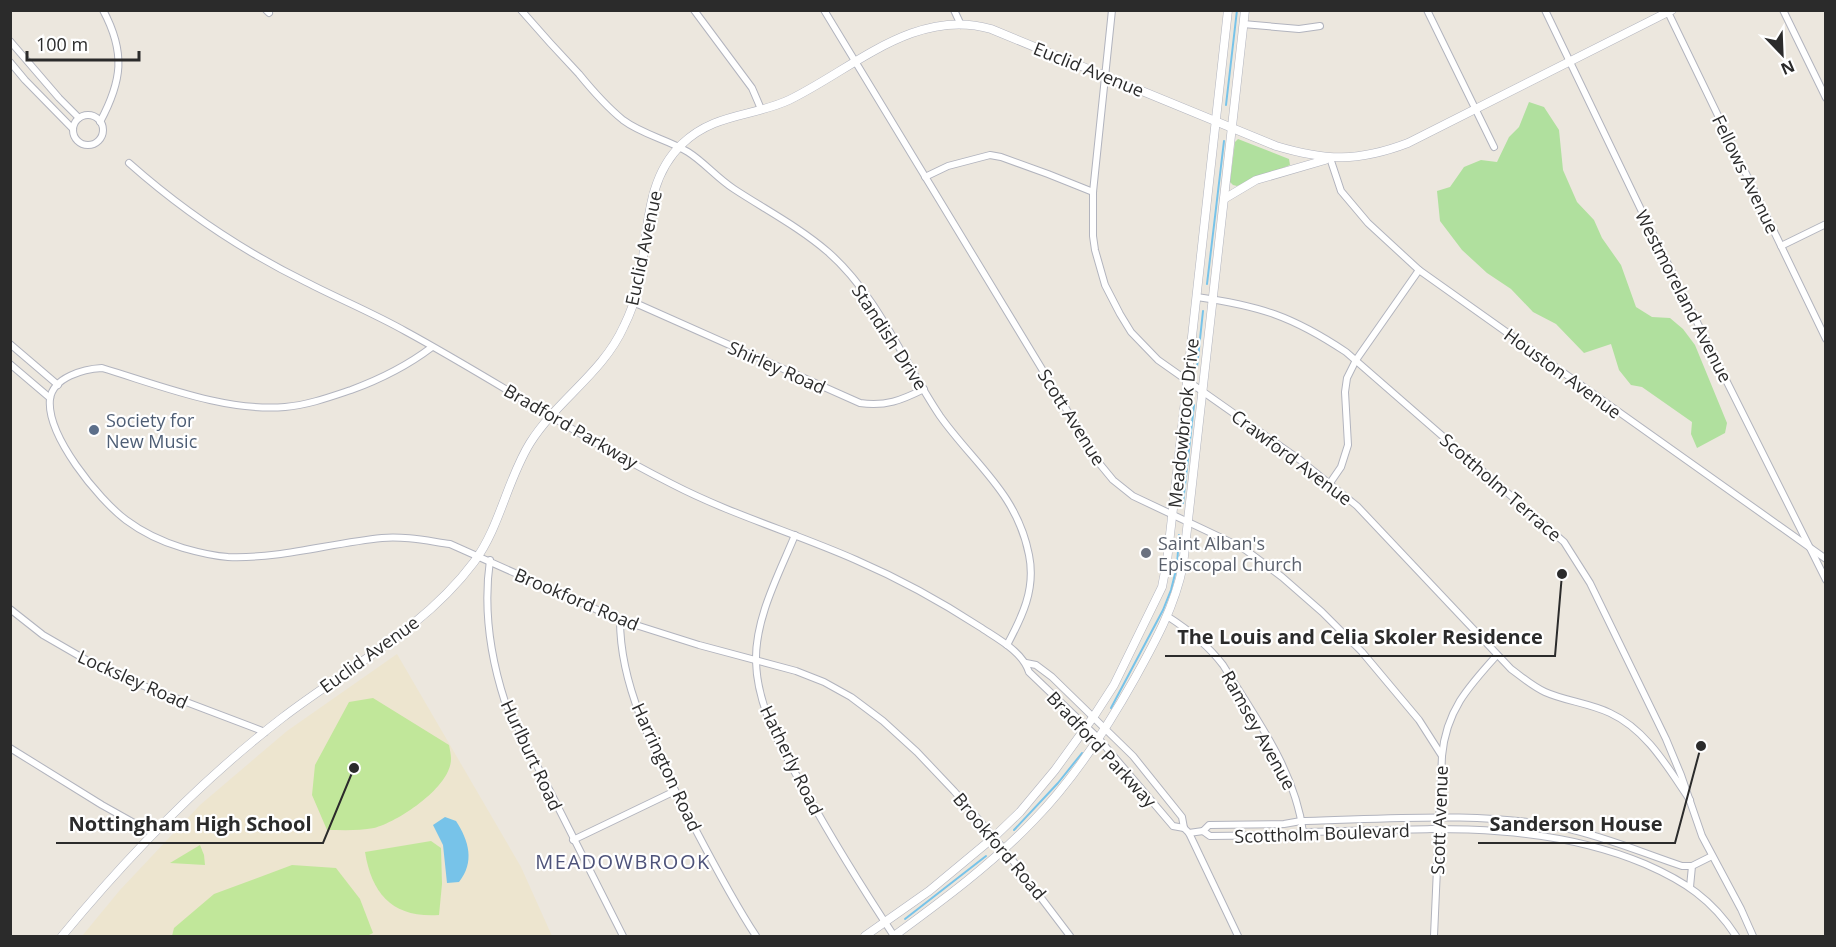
<svg xmlns="http://www.w3.org/2000/svg" width="1836" height="947" font-family="'Open Sans',sans-serif">
<style>
.education{fill:#ede5cf}
.green{fill:#b0e09e}
.pitch{fill:#c1e79a}
.water{fill:#77c3e9}
.lines{fill:none;stroke-linecap:round;stroke-linejoin:round}
.stream{stroke:#77c3e9;stroke-width:2}
.minor-casing{stroke:#b2b4be;stroke-width:8}
.tertiary-casing{stroke:#b2b4be;stroke-width:9}
.minor{stroke:#fff;stroke-width:6}
.tertiary{stroke:#fff;stroke-width:8}
.service-dot{fill:#5c6f8a;stroke:#fff;stroke-width:2}
.worship-dot{fill:#6b7280;stroke:#fff;stroke-width:2}
.labels{text-anchor:middle;dominant-baseline:central;stroke-width:4.5;stroke-linejoin:round;paint-order:stroke}
.street-label{font-size:18px;fill:#2b2b2b;stroke:#fff}
.service-label{font-size:18px;fill:#4e5e75;stroke:#fff;text-anchor:start}
.worship-label{font-size:18px;fill:#5b616d;stroke:#fff;text-anchor:start}
.neighbourhood-label{font-size:20px;letter-spacing:1.5px;fill:#4e537a;stroke:#fff}
.leader{fill:none;stroke:#2b2b2b;stroke-width:2}
.callout-dot{fill:#2b2b2b;stroke:#fff;stroke-width:2}
.callout-label{font-size:20px;text-anchor:middle;font-weight:bold;fill:#2b2b2b;stroke:#fff;stroke-width:4.5;stroke-linejoin:round;paint-order:stroke}
</style>
<rect width="100%" height="100%" fill="#ece7de"/>
<!-- education -->
<path class="education" d="M397 654 521 867 552 936H82L120 890 200 805 287 731Z"/>
<!-- green -->
<g class="green">
<path d="M1529 102 1544 107 1559 130 1563 170 1577 202 1594 220 1602 238 1621 265 1636 307 1652 317 1670 318 1683 329 1695 345 1727 423 1725 433 1697 448 1691 434 1692 422 1642 387 1631 385 1619 370 1611 344 1584 353 1556 324 1533 312 1511 289 1487 273 1462 250 1440 221 1437 191 1450 187 1464 167 1481 160 1497 162 1509 137 1519 127Z"/>
<path d="M1238 139 1289 159 1290 165 1237 186 1233 185 1230 182 1235 142Z"/>
</g>
<!-- pitch -->
<g class="pitch">
<path d="M373 698 449 745C450 750 451 755 451 759 451 787 398 822 374 828 359 831 342 830 327 830L312 795 315 765 349 702Z"/>
<path d="M431 841 441 848 442 884 439 915C393 918 372 895 365 852Z"/>
<path d="M200 845 204 855 205 865 170 863Z"/>
<path d="M292 865 336 868 360 899 373 933 367 936H172L174 928 214 894Z"/>
</g>
<!-- water -->
<path class="water" d="M445 817 456 821C469 841 475 862 459 882L447 883 443 845 433 825Z"/>
<g class="lines">
<!-- stream -->
<g class="stream">
<path d="M1226 105 1237 10"/>
<path d="M1207 284 1224 141"/>
<path d="M1197 367 1203 311"/>
<path d="M1183 503 1194 405"/>
<path d="M1111 708 1163 610 1171 590 1177 566 1179 535"/>
<path d="M1014 830 1058 783 1082 753"/>
<path d="M905 919 986 856"/>
</g>
<defs>
<g id="minor">
<path d="M266 10 269 13"/>
<path d="M521 10C540 32 559 53 579 74 592 90 607 107 623 120 643 135 667 139 688 152 704 162 717 178 734 189 766 210 799 227 828 252 878 296 903 361 940 416 974 464 1017 493 1029 555 1036 589 1022 617 1007 645"/>
<path d="M694 10 752 88 761 109"/>
<path d="M824 10 1099 463 1113 480 1133 496 1243 548 1282 577 1322 612 1362 652 1419 720 1442 756 1434 936"/>
<path d="M954 10 961 25"/>
<path d="M1112 10 1093 192V236L1095 250 1105 285 1120 314 1131 332 1158 360 1300 460 1357 506 1511 669C1522 677 1532 686 1545 692 1565 701 1589 703 1610 713 1647 730 1668 768 1690 800"/>
<path d="M1427 10 1494 147"/>
<path d="M1545 10 1645 218 1826 580"/>
<path d="M1667 10 1826 339"/>
<path d="M1783 10 1826 98"/>
<path d="M1243 24 1299 29 1320 26"/>
<path d="M10 41 59 98 79 118"/>
<path d="M10 62 25 80 73 129"/>
<circle cx="88" cy="130" r="15"/>
<path d="M100 122C122 81 126 53 103 10"/>
<path d="M1330 158 1341 191 1368 223 1419 270 1826 559"/>
<path d="M129 163C182 210 243 251 306 282 339 299 373 313 405 331 495 380 581 438 672 484 732 515 795 533 856 560 900 579 940 601 980 627 998 639 1022 651 1029 672L1099 739 1173 826 1184 828"/>
<path d="M925 177 948 166 990 155 1001 157 1048 174 1093 192"/>
<path d="M1781 246 1826 224"/>
<path d="M1197 297C1260 306 1292 316 1346 352L1564 542 1590 583 1666 739 1681 775 1702 836 1741 909 1753 936"/>
<path d="M633 302 860 403C885 407 902 400 924 389"/>
<path d="M10 344 58 385"/>
<path d="M432 347C407 366 381 379 351 390 330 397 308 405 285 407 225 412 159 385 102 368 84 369 53 377 50 399 46 435 98 499 126 520 142 532 163 542 183 548 197 552 213 556 228 557 280 559 331 543 382 538 405 536 428 541 450 544L620 620 699 645 796 671 824 682 851 697 883 721 917 752 954 791 1004 849 1070 936"/>
<path d="M10 364 50 398"/>
<path d="M1330 483 1341 467 1348 445 1345 392 1347 378 1356 360 1419 270"/>
<path d="M795 535C779 574 755 618 756 661 757 708 783 752 806 792 833 841 863 889 894 936"/>
<path d="M490 560C483 609 490 656 505 702L623 936"/>
<path d="M10 609 43 635 107 672 265 732"/>
<path d="M1167 616C1189 630 1207 644 1223 665 1255 717 1295 770 1303 832"/>
<path d="M620 620C620 690 657 756 689 817 710 857 731 898 756 936"/>
<path d="M1026 663 1036 665 1052 677 1133 756 1182 817 1184 828 1189 833 1238 936"/>
<path d="M10 748 102 805 152 833"/>
<path d="M1442 756C1446 711 1468 687 1497 655"/>
<path d="M1203 831 1210 836 1292 835 1303 832C1417 830 1536 818 1645 864 1684 881 1712 899 1736 936"/>
<path d="M1189 833 1203 831 1209 825 1284 824 1301 821C1387 819 1482 811 1565 828 1606 837 1643 853 1682 866H1692"/>
<path d="M573 840 675 791"/>
<path d="M1690 887 1692 866 1712 856"/>
</g>
<g id="tertiary">
<path d="M1224 199 1256 180 1325 160"/>
<path d="M62 936C128 856 199 782 282 718 347 668 424 629 474 562 500 527 507 480 530 443 557 400 603 373 624 326 630 314 635 300 638 287 649 239 643 181 682 144 714 113 752 117 789 100 853 69 915 7 991 29L1276 146C1326 161 1358 162 1408 143L1672 10"/>
<path d="M865 936 929 891 994 837 1020 812 1055 770 1094 716 1114 685 1162 587 1167 561 1176 482 1228 10"/>
<path d="M894 936C943 900 992 864 1034 820 1075 778 1107 728 1135 678 1155 642 1175 606 1183 565L1245 10"/>
</g>
</defs>
<!-- minor casing -->
<use href="#minor" class="minor-casing"/>
<!-- tertiary casing -->
<use href="#tertiary" class="tertiary-casing"/>
<!-- minor -->
<use href="#minor" class="minor"/>
<!-- tertiary -->
<use href="#tertiary" class="tertiary"/>
</g>
<!-- markers -->
<circle class="service-dot" cx="94" cy="430" r="6"/>
<circle class="worship-dot" cx="1146" cy="553" r="6"/>
<g class="labels">
<!-- street labels -->
<g class="street-label">
<text transform="translate(1089 69) rotate(22)">Euclid Avenue</text>
<text transform="translate(1746 174) rotate(64)">Fellows Avenue</text>
<text transform="translate(643 248) rotate(-78)">Euclid Avenue</text>
<text transform="translate(1684 296) rotate(63)">Westmoreland Avenue</text>
<text transform="translate(890 337) rotate(57)">Standish Drive</text>
<text transform="translate(777 367) rotate(24)">Shirley Road</text>
<text transform="translate(1563 373) rotate(36)">Houston Avenue</text>
<text transform="translate(1072 417) rotate(58)">Scott Avenue</text>
<text transform="translate(1183 423) rotate(-84)">Meadowbrook Drive</text>
<text transform="translate(571 426) rotate(30)">Bradford Parkway</text>
<text transform="translate(1292 457) rotate(37)">Crawford Avenue</text>
<text transform="translate(1501 487) rotate(41)">Scottholm Terrace</text>
<text transform="translate(577 599) rotate(23)">Brookford Road</text>
<text transform="translate(369 654) rotate(-36)">Euclid Avenue</text>
<text transform="translate(133 679) rotate(24)">Locksley Road</text>
<text transform="translate(1259 730) rotate(61)">Ramsey Avenue</text>
<text transform="translate(1102 749) rotate(47)">Bradford Parkway</text>
<text transform="translate(532 755) rotate(65)">Hurlburt Road</text>
<text transform="translate(792 760) rotate(64)">Hatherly Road</text>
<text transform="translate(667 767) rotate(65)">Harrington Road</text>
<text transform="translate(1439 820) rotate(-88)">Scott Avenue</text>
<text transform="translate(1322 833) rotate(-2)">Scottholm Boulevard</text>
<text transform="translate(1000 846) rotate(50)">Brookford Road</text>
</g>
<!-- service labels -->
<g class="service-label">
<text x="106" y="420">Society for<tspan x="106" dy="21">New Music</tspan></text>
</g>
<!-- worship labels -->
<g class="worship-label">
<text x="1158" y="543">Saint Alban's<tspan x="1158" dy="21">Episcopal Church</tspan></text>
</g>
<!-- neighbourhood labels -->
<g class="neighbourhood-label">
<text x="623" y="861">MEADOWBROOK</text>
</g>
</g>
<!-- callouts -->
<path class="leader" d="M1562 574L1555 656H1165M354 768L323 843H56M1701 746L1675 843H1478"/>
<g class="callout-dot">
<circle cx="1562" cy="574" r="6"/>
<circle cx="354" cy="768" r="6"/>
<circle cx="1701" cy="746" r="6"/>
</g>
<g class="callout-label">
<text x="1360" y="644">The Louis and Celia Skoler Residence</text>
<text x="190" y="831">Nottingham High School</text>
<text x="1576" y="831">Sanderson House</text>
</g>
<!-- border -->
<rect width="1836" height="947" fill="none" stroke="#2b2b2b" stroke-width="24"/>
<!-- north arrow -->
<g transform="translate(1782 54) rotate(157)" stroke="#ffffff" stroke-width="4.5" paint-order="stroke">
<path d="M0-4.5L10 22L0 15L-10 22Z" fill="#2b2b2b"/>
<text y="-9" font-size="16" font-weight="bold" text-anchor="middle" fill="#2b2b2b">N</text>
</g>
<!-- scale -->
<path d="M27 51v9h112v-9" fill="none" stroke="#2b2b2b" stroke-width="3"/>
<text x="36" y="51" font-size="18" fill="#2b2b2b" stroke="#ffffff" stroke-width="4.5" paint-order="stroke">100 m</text>
</svg>
